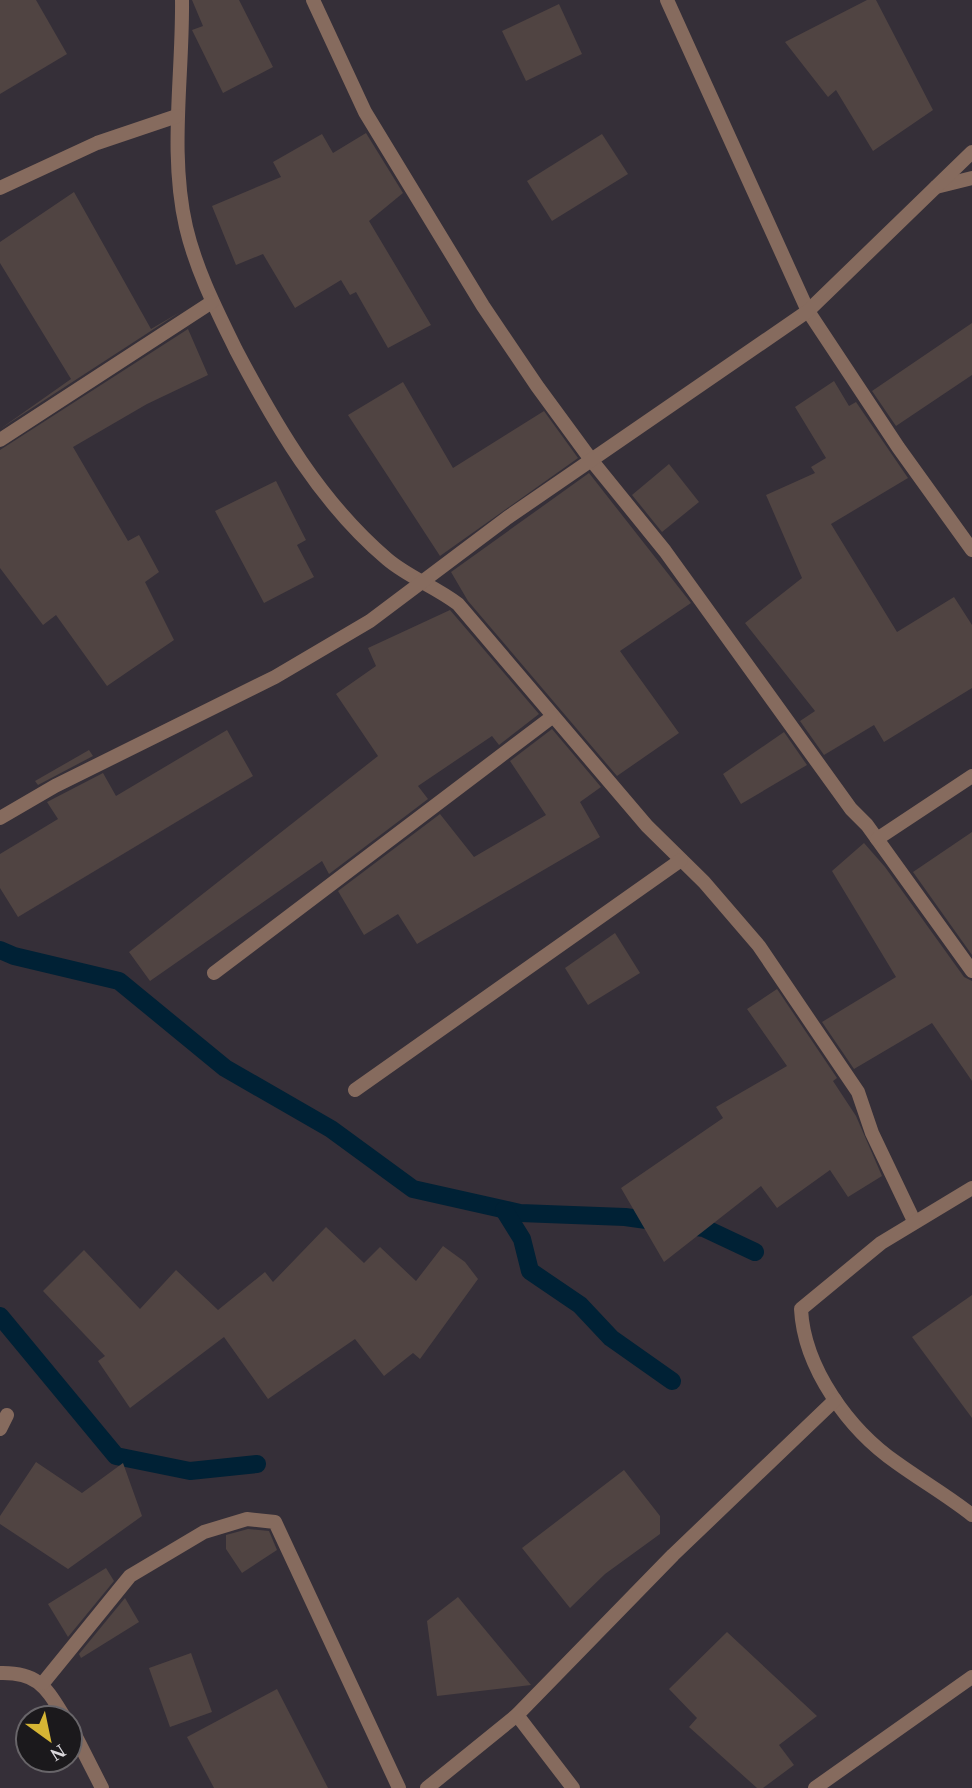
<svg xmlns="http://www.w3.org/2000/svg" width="972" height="1788" font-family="'Times New Roman',serif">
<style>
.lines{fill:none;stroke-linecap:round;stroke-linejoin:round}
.stream{stroke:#002135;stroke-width:18}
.building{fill:#504442}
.service{stroke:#866b5e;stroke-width:14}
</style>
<rect width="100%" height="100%" fill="#352f38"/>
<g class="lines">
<!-- stream -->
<g class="stream">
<path d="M0 950 14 956 119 981 225 1068 331 1129 413 1189 520 1213 625 1217 704 1228 755 1252"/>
<path d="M504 1210 522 1239 530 1271 580 1305 611 1338 672 1381"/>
<path d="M0 1316 116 1456 190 1471 257 1464"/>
</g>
</g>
<!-- building -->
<g class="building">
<path d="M0 0H36L67 54 0 94Z"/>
<path d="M192 0H239L273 67 223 93 192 30 203 26Z"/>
<path d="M867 0H876L933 110 873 151 836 90 828 97 785 42Z"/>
<path d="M559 4 582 54 526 81 502 31Z"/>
<path d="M366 133 403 193 369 221 431 325 388 348 356 292 350 295 341 280 295 308 263 254 236 265 212 206 281 177 273 162 322 134 333 153Z"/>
<path d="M602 134 628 174 552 221 527 181Z"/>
<path d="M74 192 151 329 180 312 0 429 71 379 0 263V242Z"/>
<path d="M972 323V375L896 426 872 391Z"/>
<path d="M188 329 208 375 147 404 73 447 128 541 139 535 159 572 145 582 174 640 107 686 56 615 43 625 0 568V450Z"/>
<path d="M834 381 849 406 856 402 908 478 831 524 897 632 954 597 972 625V688L884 742 874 725 824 755 800 721 815 711 745 623 802 578 766 495 815 473 811 467 826 458 795 407Z"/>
<path d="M403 382 453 468 544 411 578 458 440 556 348 415Z"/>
<path d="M669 464 699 502 662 532 632 495Z"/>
<path d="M589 473 691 603 620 651 679 733 617 776 468 601 451 572Z"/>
<path d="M276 481 306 540 297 545 314 577 264 603 215 511Z"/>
<path d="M450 610 539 714 499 745 492 736 418 786 428 799 329 874 322 861 150 981 129 952 378 756 336 694 376 666 368 648Z"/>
<path d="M552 729 601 787 580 802 600 837 417 944 398 914 364 935 338 891 440 814 474 857 546 815 510 761Z"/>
<path d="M227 730 253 776 18 917 0 888V854L58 819 47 802 103 773 116 796Z"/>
<path d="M784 732 807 765 741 804 723 774Z"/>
<path d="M89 750 93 756 38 785 35 781Z"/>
<path d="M972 832V955L913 872Z"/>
<path d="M864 843 885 867 964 977 972 981V1081L932 1023 854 1069 822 1022 896 977 832 871Z"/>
<path d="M615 933 640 973 588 1005 565 968Z"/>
<path d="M777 989 837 1078 833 1081 856 1116 882 1176 848 1197 830 1170 777 1208 761 1186 664 1262 621 1188 723 1118 716 1107 787 1066 747 1009Z"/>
<path d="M326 1227 364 1263 380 1247 416 1281 443 1246 465 1262 478 1279 420 1359 413 1353 384 1376 355 1339 268 1399 224 1337 130 1408 98 1361 105 1356 43 1291 84 1250 140 1309 176 1270 218 1310 265 1272 273 1282Z"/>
<path d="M972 1295V1418L912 1337Z"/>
<path d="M36 1462 82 1493 123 1463 142 1516 68 1569 0 1524V1516Z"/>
<path d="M624 1470 660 1516V1534L605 1574 570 1608 522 1548Z"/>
<path d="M248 1529 269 1531 277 1550 242 1573 226 1549V1535Z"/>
<path d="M106 1568 114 1581 68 1637 48 1604Z"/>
<path d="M458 1597 531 1685 437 1696 427 1621Z"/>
<path d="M125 1598 139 1622 81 1658 79 1654Z"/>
<path d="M727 1632 817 1716 779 1745 794 1765 763 1788H757L689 1727 697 1718 669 1689Z"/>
<path d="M191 1653 212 1712 170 1727 149 1668Z"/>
<path d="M277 1689 328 1788H214L187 1737Z"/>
</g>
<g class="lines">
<!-- service -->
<g class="service">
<path d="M182 0C183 75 169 153 186 227 196 270 217 311 236 350 276 426 320 502 387 559 408 577 436 587 458 604L647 826 704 882 759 946 858 1092 872 1133 914 1221"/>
<path d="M313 0 365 112 483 306 537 386 592 461 665 551 851 809 867 825 972 971"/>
<path d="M667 0 808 311 898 447 972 550"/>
<path d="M936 187 972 178"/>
<path d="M0 188 97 143 177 116"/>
<path d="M0 440 212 302"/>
<path d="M0 818 55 786 275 677 370 621 507 518 808 311 972 152"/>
<path d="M877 839 972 776"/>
<path d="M214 973 552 717"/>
<path d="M355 1090 681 860"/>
<path d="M972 1188 881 1243 801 1309C804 1368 849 1430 897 1463 922 1481 948 1496 972 1515"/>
<path d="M0 1429 7 1415"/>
<path d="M0 1673C39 1672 46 1688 65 1718"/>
<path d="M43 1683 130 1576 204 1532 247 1519 275 1522 399 1788"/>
<path d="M517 1715 573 1788"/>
<path d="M70 1725 102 1788"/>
<path d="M427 1788 517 1715 673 1555 835 1400"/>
<path d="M815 1788 972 1677"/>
</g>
</g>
<!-- north arrow -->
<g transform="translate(49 1739) rotate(147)"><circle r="33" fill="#1b191c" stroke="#686569" stroke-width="2"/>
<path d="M0-5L12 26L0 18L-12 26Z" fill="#d6b534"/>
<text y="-10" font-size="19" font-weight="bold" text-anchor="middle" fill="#dbd8dd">N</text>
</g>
</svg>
